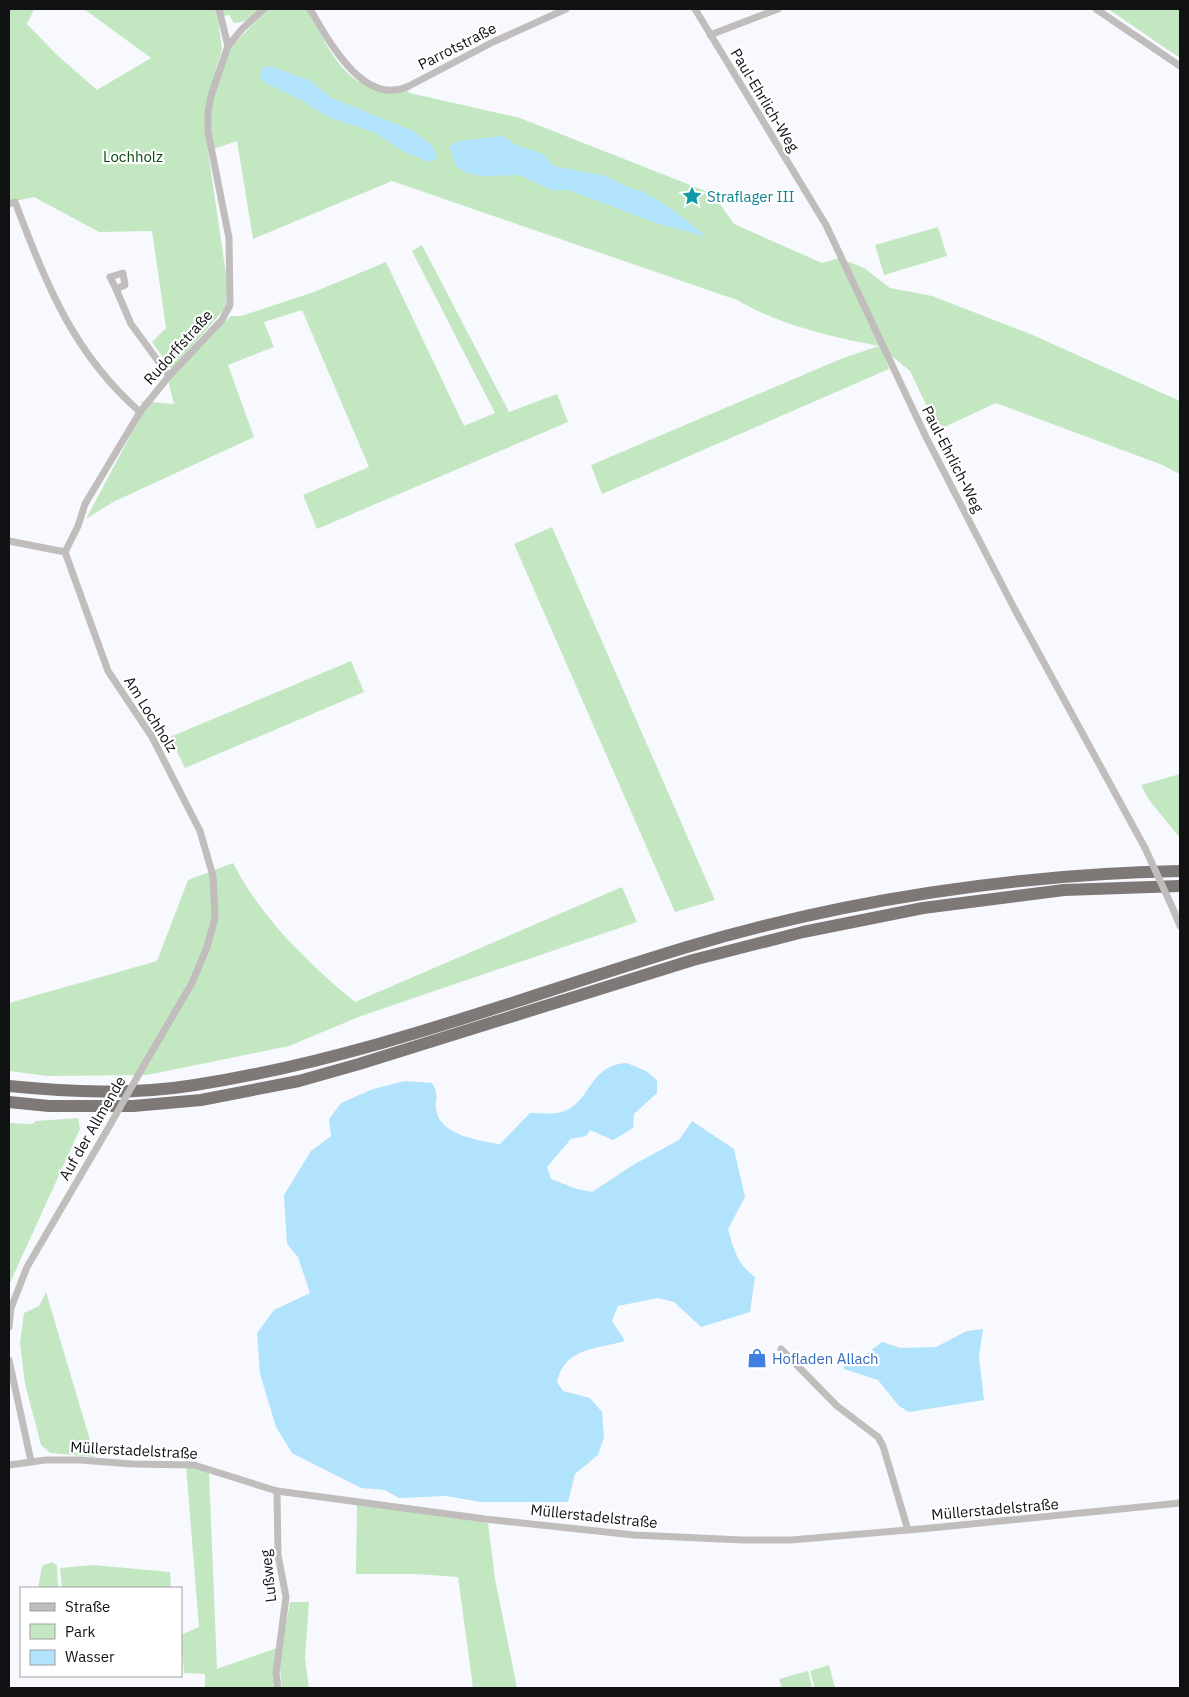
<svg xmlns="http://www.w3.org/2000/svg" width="1189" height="1697" font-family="'IBM Plex Sans',sans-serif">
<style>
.green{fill:#c3e7c1}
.water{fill:#b2e3fc}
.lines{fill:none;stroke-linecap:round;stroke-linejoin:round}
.street{stroke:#c0bdbc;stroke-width:7}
.highway{stroke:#7e7876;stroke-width:12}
.street-bridge{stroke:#c0bdbc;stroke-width:7}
.labels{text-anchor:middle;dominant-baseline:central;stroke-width:4.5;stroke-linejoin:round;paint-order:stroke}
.street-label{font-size:15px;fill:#101113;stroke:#fff}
.park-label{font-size:15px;fill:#0a4810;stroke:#fff}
.culture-label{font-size:15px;fill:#0d838f;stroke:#fff;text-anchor:start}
.shop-label{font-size:15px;fill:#366cbe;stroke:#fff;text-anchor:start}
</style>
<rect width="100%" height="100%" fill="#f7f9ff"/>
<!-- green -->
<g class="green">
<path d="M9 9H34L27 24 57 55 97 90 151 58 84 9H217L222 50 216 70 222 72 231 47 268 9H307C321 33 336 71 363 84 375 89 393 88 406 90L410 93 520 118 713 194 734 224 822 263 839 258 864 268 890 288 932 296 1028 333 1180 401V474L1160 464 996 403 938 430 910 371 881 347 889 369 602 494 591 465 843 358 879 346C830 337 780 325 737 300L392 181 253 239 237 141 208 151 227 281 226 307 172 370 152 342 166 328 152 231 99 232 34 197 9 202Z"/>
<path d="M222 9H260L246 21 234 23 229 15 224 16Z"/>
<path d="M1108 9H1180V58Z"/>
<path d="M938 227 947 256 884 275 875 245Z"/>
<path d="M422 245 509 412 557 394 568 422 317 529 303 495 369 467 302 310 264 322 274 347 228 365 254 437 113 502 86 519 138 421 142 401 174 404 168 381 231 316H241L314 292 386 262 464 426 495 413 412 251Z"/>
<path d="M552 527 715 900 675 912 514 544Z"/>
<path d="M351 661 364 692 185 768 170 737Z"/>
<path d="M1180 774V838L1149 800 1141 785Z"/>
<path d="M233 863C262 919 307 962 355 1002L622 887 637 922 361 1016 289 1046 147 1075 48 1076 9 1071V1003L157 961 188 880Z"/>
<path d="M78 1118 80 1129 9 1285V1123L32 1124 36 1121Z"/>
<path d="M46 1292 95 1457 50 1453 41 1445 25 1384 20 1343 24 1313 39 1306Z"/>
<path d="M186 1466 209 1472 217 1669 277 1648 276 1688H205V1674L184 1673 181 1635 199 1627Z"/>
<path d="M357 1504 488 1523 495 1579 517 1688H473L458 1577 416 1574H356Z"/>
<path d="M52 1562 57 1565 58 1588H38L42 1566Z"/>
<path d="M93 1565 170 1572 171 1588H62L60 1568Z"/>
<path d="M290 1602H309L305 1658 309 1688H282L279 1662Z"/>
<path d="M829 1665 835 1688H815L810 1671Z"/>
<path d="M808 1671 812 1688H782L779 1679Z"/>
</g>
<!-- water -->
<g class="water">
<path d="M264 66 273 67 309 80 332 98 413 131 432 145 437 159 429 162 404 152 375 133 328 117 303 101 263 82 260 74Z"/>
<path d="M503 136 516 145 543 154 554 166 606 176 632 189 642 191 672 209 707 237 659 224 568 190H551L520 175 481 176 464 172 456 166 449 147 458 141Z"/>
<path d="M627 1063 646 1071 657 1080V1093L634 1114 633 1128 613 1140 590 1130 586 1136 571 1139 547 1167 551 1179 577 1189 592 1192 633 1165 679 1140 692 1121 734 1149 745 1197 728 1229C734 1250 737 1264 755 1277L750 1312 701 1327 674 1302 658 1298 618 1306 612 1321 625 1341C596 1349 564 1348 557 1382L563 1391 590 1398 602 1412 604 1437 598 1455 575 1474 568 1502H481L446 1496 399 1498 385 1490 361 1488 292 1453 276 1427 260 1374 257 1333 274 1310 310 1293 298 1257 287 1244 284 1195 311 1151 331 1136 329 1119 341 1103 373 1089 405 1081 432 1083C441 1098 433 1099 437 1113 442 1135 480 1141 500 1144L530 1113C540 1113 552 1115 561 1112 591 1105 587 1065 627 1063Z"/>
<path d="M983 1329 979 1357 984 1400 909 1412 899 1406 878 1380 844 1369V1360L865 1355 882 1342 901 1348 936 1347 967 1331Z"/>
</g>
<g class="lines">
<!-- street -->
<g class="street">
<path d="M219 9 228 46"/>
<path d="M310 9C328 39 363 108 409 86L493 42 566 9"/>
<path d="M695 9 826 225 926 437 1014 608 1145 848"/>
<path d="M1096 9 1180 66"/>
<path d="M710 35 778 9"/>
<path d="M9 204 15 202C47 285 72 352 140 412"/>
<path d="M116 289 110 277 123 273 125 285 116 289 131 324 169 376"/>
<path d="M9 541 65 552"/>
<path d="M65 552 78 526 85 504 140 412 169 376 222 320 230 305 229 238 208 132V113L211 96 228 46 242 29 264 9"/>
<path d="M65 552 108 671 152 737 200 831 213 876 215 918 207 947 192 983 144 1065"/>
<path d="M1173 909 1180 926"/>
<path d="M9 1327 11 1308 27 1267 106 1132"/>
<path d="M781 1349 837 1406 878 1437 883 1446 908 1530"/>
<path d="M9 1360 31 1461"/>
<path d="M9 1465 46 1460H80L132 1464 194 1465 277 1491 485 1519 634 1535 743 1540H791L931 1528 1180 1503"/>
<path d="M277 1491 278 1555 286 1597 276 1673 278 1688"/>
</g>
<!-- highway -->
<g class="highway">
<path d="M9 1086C70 1092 134 1095 195 1085 364 1059 525 996 687 947 844 900 1017 874 1180 871"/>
<path d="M9 1102 49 1106H133L201 1100 299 1081 359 1064 693 960 803 932 923 908 1064 890 1180 886"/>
</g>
<!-- street-bridge -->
<g class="street-bridge">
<path d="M1145 848 1173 909"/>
<path d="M106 1132 144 1065"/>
</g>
</g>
<!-- icons -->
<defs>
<symbol id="sight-bare" viewBox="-9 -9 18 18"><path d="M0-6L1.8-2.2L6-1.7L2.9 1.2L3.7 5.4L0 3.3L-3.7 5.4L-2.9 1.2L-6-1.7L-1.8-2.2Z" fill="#0f9aa8" stroke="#fff" stroke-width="2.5" paint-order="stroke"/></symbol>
<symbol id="shop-bare" viewBox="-9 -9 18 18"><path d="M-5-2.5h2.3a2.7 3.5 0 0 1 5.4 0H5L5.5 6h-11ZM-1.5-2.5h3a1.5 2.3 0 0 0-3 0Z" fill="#3f7fe0" stroke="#fff" stroke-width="2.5" paint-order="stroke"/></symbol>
</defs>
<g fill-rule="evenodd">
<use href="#sight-bare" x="678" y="182" width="28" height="28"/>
<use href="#shop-bare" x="743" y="1344" width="28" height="28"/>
</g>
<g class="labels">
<!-- street labels -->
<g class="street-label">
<text transform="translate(457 46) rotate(-27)">Parrotstraße</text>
<text transform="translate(765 100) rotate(59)">Paul-Ehrlich-Weg</text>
<text transform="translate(178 347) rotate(-48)">Rudorffstraße</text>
<text transform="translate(953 459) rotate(63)">Paul-Ehrlich-Weg</text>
<text transform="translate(151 714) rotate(58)">Am Lochholz</text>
<text transform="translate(92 1128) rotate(-60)">Auf der Allmende</text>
<text transform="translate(134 1450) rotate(3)">Müllerstadelstraße</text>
<text transform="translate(995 1509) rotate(-5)">Müllerstadelstraße</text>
<text transform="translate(594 1516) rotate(6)">Müllerstadelstraße</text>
<text transform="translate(268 1576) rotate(-96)">Lußweg</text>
</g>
<!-- park labels -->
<g class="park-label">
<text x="133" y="156">Lochholz</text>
</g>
<!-- culture labels -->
<g class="culture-label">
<text x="707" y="196">Straflager III</text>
</g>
<!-- shop labels -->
<g class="shop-label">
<text x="772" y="1358">Hofladen Allach</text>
</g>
</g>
<!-- border -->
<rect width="1189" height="1697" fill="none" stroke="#101113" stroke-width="20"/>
<!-- legend -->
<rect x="20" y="1587" width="162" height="90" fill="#ffffff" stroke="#9fa0a1"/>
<rect x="30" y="1603" width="25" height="8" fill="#c0bdbc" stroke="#9fa0a1"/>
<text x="65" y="1612" font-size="15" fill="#101113">Straße</text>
<rect x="30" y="1624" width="25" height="15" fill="#c3e7c1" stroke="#9fa0a1"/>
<text x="65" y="1637" font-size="15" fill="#101113">Park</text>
<rect x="30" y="1650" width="25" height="15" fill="#b2e3fc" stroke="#9fa0a1"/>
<text x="65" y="1662" font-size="15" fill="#101113">Wasser</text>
</svg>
